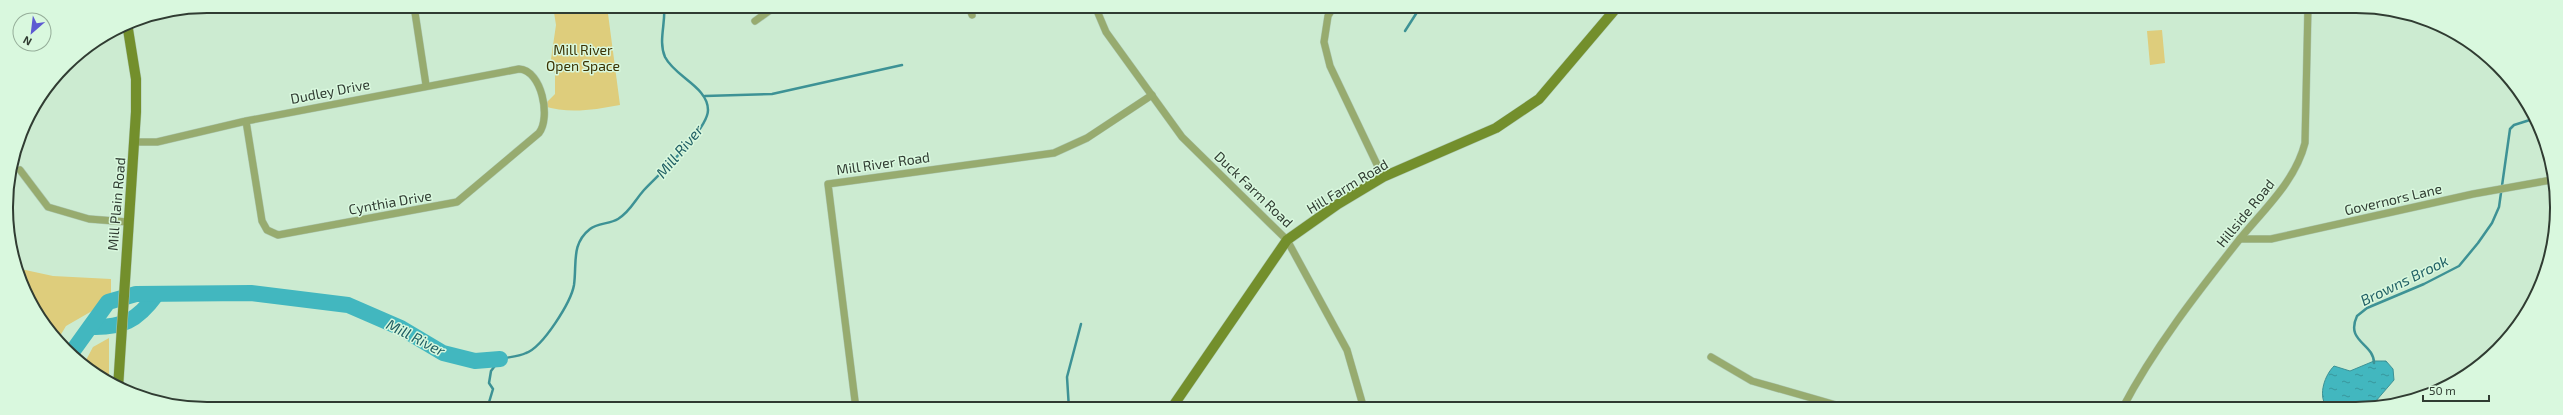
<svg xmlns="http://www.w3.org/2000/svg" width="2563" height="415" font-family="'Exo 2',sans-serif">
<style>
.park{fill:#decd7c}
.water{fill:url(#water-ripples);stroke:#3d9295}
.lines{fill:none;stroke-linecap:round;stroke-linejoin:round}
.stream{stroke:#3d9295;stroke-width:2.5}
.river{stroke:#42b7bf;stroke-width:16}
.street-casing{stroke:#adc8b1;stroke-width:8}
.secondary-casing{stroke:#adc8b1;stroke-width:11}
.street{stroke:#97ab6f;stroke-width:7}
.secondary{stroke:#738f2c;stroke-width:10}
.labels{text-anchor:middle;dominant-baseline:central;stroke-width:3;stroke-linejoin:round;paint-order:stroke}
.park-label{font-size:14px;fill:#3b3202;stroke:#d9f8de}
.street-label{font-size:14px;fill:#303c32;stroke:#d9f8de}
.water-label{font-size:15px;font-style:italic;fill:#216065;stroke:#d9f8de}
.rim{fill:none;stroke:#303c32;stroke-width:2}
</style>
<defs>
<pattern id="water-ripples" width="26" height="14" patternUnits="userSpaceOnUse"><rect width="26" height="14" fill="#42b7bf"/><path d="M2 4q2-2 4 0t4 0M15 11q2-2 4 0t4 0" fill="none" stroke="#38969c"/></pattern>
</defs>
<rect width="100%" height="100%" fill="#ccebd1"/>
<!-- park -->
<g class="park">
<path d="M553 6H607L620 105C593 110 569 114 543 106L555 94V74L551 59 556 25Z"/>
<path d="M2162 30 2165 63 2150 65 2147 31Z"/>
<path d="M16 268 53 276 111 279V294L92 311 66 326 57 341Z"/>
<path d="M109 338V381L85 362 93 347Z"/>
</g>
<!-- water -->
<path class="water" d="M2374 361H2386L2393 369 2394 380 2369 409 2326 406C2318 394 2325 375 2334 366L2350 371Z"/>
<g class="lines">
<!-- stream -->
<g class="stream">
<path d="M1405 31 1421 6"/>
<path d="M705 96 772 94 902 65"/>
<path d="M2374 363C2374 343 2345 342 2357 316L2367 308 2424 284 2459 266 2478 243 2492 223 2499 207 2510 129 2514 125 2533 119"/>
<path d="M487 409 493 389 489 383 491 371 500 359C508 357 518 357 526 353 543 347 571 302 574 285 577 263 571 244 590 229 597 223 610 224 618 219 630 212 635 200 644 190 658 175 708 130 708 110 708 87 675 77 665 57 658 41 666 23 664 6"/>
<path d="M1069 409 1067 377 1081 324"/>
</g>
<!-- river -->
<g class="river">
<path d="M91 327C122 328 137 321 156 295"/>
<path d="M72 352 108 302 136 294 251 293 348 305 401 328 443 353 475 361 500 359"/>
</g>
<defs>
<g id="street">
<path d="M414 6 426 85"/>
<path d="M969 6 972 15"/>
<path d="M1095 6 1106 32 1182 137 1287 240 1347 350 1364 409"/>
<path d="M1334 6 1328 16 1324 42 1330 66 1383 177"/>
<path d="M755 21 776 6"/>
<path d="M135 142H157L246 121 519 69C542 70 551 118 539 133L457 202 278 235 267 230 262 221 246 121"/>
<path d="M20 170 48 207 89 219 128 222"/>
<path d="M2240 239H2271L2473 194 2551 180"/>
<path d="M1711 357 1752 381 1850 409"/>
<path d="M856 409 828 184 1054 153 1087 138 1152 95"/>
<path d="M2122 409C2154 348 2197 293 2239 240 2264 209 2295 182 2305 143L2308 6"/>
</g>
<g id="secondary">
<path d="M118 388 136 112V79L127 23"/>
<path d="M1171 409 1287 240 1338 204 1383 177 1496 128 1539 99 1618 6"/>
</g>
</defs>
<!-- street casing -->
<use href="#street" class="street-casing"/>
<!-- secondary casing -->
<use href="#secondary" class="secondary-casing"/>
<!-- street -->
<use href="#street" class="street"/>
<!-- secondary -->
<use href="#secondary" class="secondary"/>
</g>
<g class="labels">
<!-- park labels -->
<g class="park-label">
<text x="583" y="49">Mill River<tspan x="583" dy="16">Open Space</tspan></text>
</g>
<!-- street labels -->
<g class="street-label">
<text transform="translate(330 91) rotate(-11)">Dudley Drive</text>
<text transform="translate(883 163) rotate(-8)">Mill River Road</text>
<text transform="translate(1347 186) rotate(-31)">Hill Farm Road</text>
<text transform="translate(1254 189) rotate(44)">Duck Farm Road</text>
<text transform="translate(2393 199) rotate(-13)">Governors Lane</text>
<text transform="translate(390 202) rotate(-10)">Cynthia Drive</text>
<text transform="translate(116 204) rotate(-85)">Mill Plain Road</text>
<text transform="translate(2245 213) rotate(-51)">Hillside Road</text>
</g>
<!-- water labels -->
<g class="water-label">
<text transform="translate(679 151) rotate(-50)">Mill River</text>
<text transform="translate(2404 280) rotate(-26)">Browns Brook</text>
<text transform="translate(416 337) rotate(27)">Mill River</text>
</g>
</g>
<!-- crop -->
<path d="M0 0H2563V415H0ZM207 13H2356A194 194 0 0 1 2550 207V208A194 194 0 0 1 2356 402H207A194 194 0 0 1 13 208V207A194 194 0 0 1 207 13Z" fill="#d9f8de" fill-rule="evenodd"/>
<path class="rim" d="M207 13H2356A194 194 0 0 1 2550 207V208A194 194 0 0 1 2356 402H207A194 194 0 0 1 13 208V207A194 194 0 0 1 207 13Z"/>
<!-- north arrow -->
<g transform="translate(32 32) rotate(208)"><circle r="19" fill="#d9f8de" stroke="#95ad99"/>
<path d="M0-3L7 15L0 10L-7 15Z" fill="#5d5ad2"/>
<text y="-6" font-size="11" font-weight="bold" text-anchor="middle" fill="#303c32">N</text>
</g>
<!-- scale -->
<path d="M2423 395v6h66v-6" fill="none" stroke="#303c32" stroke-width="2"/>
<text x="2429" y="395" font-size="12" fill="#303c32" stroke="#d9f8de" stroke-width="3" paint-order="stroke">50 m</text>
</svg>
